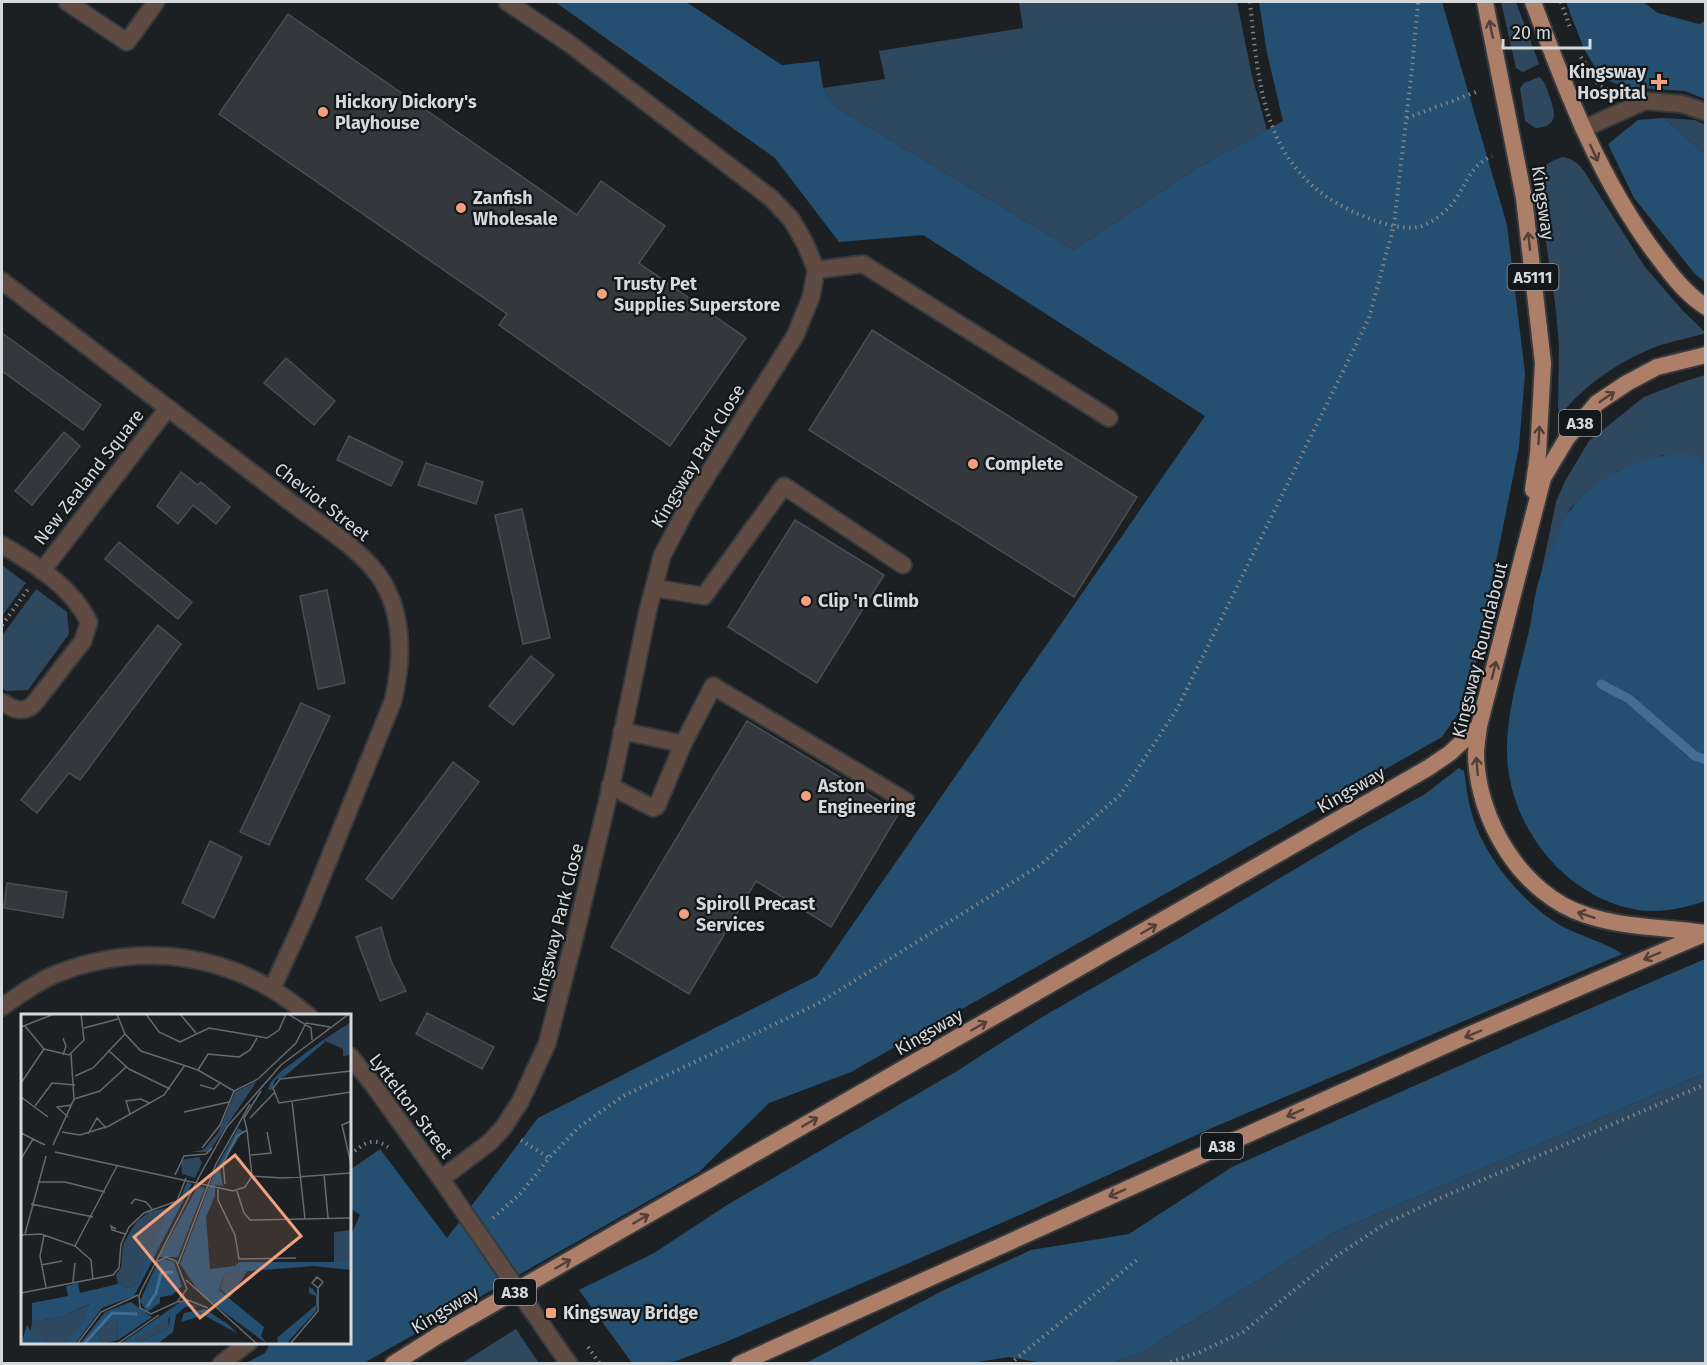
<svg xmlns="http://www.w3.org/2000/svg" width="1707" height="1365" font-family="'Fira Sans',sans-serif">
<style>
.green{fill:#2e485f}
.forest{fill:#254f70}
.lines{fill:none;stroke-linecap:round;stroke-linejoin:round}
.stream{stroke:#446e91;stroke-width:9}
.building{fill:#34383c;stroke:#494e51;stroke-width:1.5}
.service-casing{stroke:#363a3d;stroke-width:20}
.minor-casing{stroke:#363a3d;stroke-width:20}
.tertiary-casing{stroke:#363a3d;stroke-width:20}
.trunk-casing{stroke:#363a3d;stroke-width:20}
.path{stroke:#818487;stroke-width:4;stroke-dasharray:1.5 4.5;stroke-linecap:butt}
.service{stroke:#604b42;stroke-width:16}
.minor{stroke:#604b42;stroke-width:16}
.tertiary{stroke:#604b42;stroke-width:16}
.trunk{stroke:#ad7e68;stroke-width:16}
.trunk-bridge-casing{stroke:#363a3d;stroke-width:20;stroke-linecap:butt}
.trunk-bridge{stroke:#ad7e68;stroke-width:16}
.oneway{stroke:#514039}
.poi-dot{fill:#f1a17d;stroke:#13171a;stroke-width:2}
.labels{text-anchor:middle;dominant-baseline:central;stroke-width:4.5;stroke-linejoin:round;paint-order:stroke}
.shield{fill:#13171a;stroke:#9c9fa1;stroke-width:1.5}
.shield-label{font-size:16px;font-weight:bold;fill:#d6d9db}
.poi-label{font-size:18px;font-weight:bold;fill:#d6d9db;stroke:#13171a;text-anchor:start}
.street-label{font-size:18px;fill:#d6d9db;stroke:#13171a}
.inset-river{fill:none;stroke:#446e91;stroke-width:3}
.inset-road{fill:none;stroke:#666a6d;stroke-width:1.5}
.view{fill:#f1a17d;fill-opacity:0.15;stroke:#f1a17d;stroke-width:3}
.inset-edge{fill:none;stroke:#d6d9db;stroke-width:3}
</style>
<rect width="100%" height="100%" fill="#1c2023"/>
<!-- green -->
<g class="green">
<path d="M1019 2H1237L1252 76 1267 130 1192 171 1074 250 834 106 823 88 885 79 879 51 1023 28Z"/>
<path d="M1501 2H1516L1539 64 1523 72 1516 68Z"/>
<path d="M1539 77C1546 82 1547 90 1550 98 1557 116 1556 127 1535 128L1525 121 1520 88 1524 83Z"/>
<path d="M1664 118 1695 120 1705 125V154Z"/>
<path d="M1563 157C1573 159 1578 163 1584 171L1645 267 1683 311 1706 333C1691 338 1676 340 1661 345 1624 358 1588 382 1563 412H1559L1558 407 1559 346 1556 310 1537 181C1540 167 1549 161 1563 157Z"/>
<path d="M1705 375V465L1695 456 1663 455 1636 464 1618 471 1588 491 1570 509 1541 574 1556 502 1565 481 1589 441 1644 397 1680 383Z"/>
<path d="M2 565 26 583 2 616Z"/>
<path d="M36 589 67 612 69 634 28 690 6 691 2 688V636Z"/>
<path d="M1705 1073V1363L1109 1364 1141 1353 1337 1231Z"/>
<path d="M516 1329 539 1363H462Z"/>
</g>
<!-- forest -->
<g class="forest">
<path d="M555 2H686L782 65 819 61 823 88 834 106 1074 250 1192 171 1283 121 1267 53 1259 2H1442L1507 225 1525 373 1519 447 1473 676 1460 711 1442 737 851 1072 769 1103 699 1172 364 1363 244 1364 265 1353 270 1343 350 1342V1237L360 1215 350 1208V1170L380 1149 447 1238 538 1118 817 976 1205 416 923 235 839 242 775 158Z"/>
<path d="M1566 2H1643L1658 13 1699 24 1705 21V99L1685 91 1623 87 1601 77 1584 49Z"/>
<path d="M1664 118 1705 154V282L1695 274 1634 198 1608 144 1638 120Z"/>
<path d="M1678 453 1696 456 1705 465V901C1686 908 1660 913 1638 910 1564 898 1508 825 1507 752 1506 713 1521 665 1530 627 1533 609 1535 590 1541 574 1545 562 1551 551 1556 540 1560 529 1564 517 1572 508 1597 476 1638 458 1678 453Z"/>
<path d="M1459 768 1464 771C1466 783 1467 796 1470 807 1480 852 1521 902 1560 925 1579 936 1605 942 1622 954L1214 1127 1022 1214 726 1342 676 1361 662 1363H632L579 1290 654 1253 727 1205 957 1071 1037 1020 1181 937 1364 828 1425 794Z"/>
<path d="M1705 959V1073L1337 1231 1141 1353 1109 1364 1043 1363 1009 1357 965 1364 806 1363 944 1290 1031 1250 1129 1234 1232 1167 1547 1027Z"/>
</g>
<g class="lines">
<!-- stream -->
<path class="stream" d="M1601 684 1629 699 1695 756 1706 760"/>
</g>
<!-- building -->
<g class="building">
<path d="M288 14 577 215 601 181 665 226 639 263 746 338 670 446 499 325 507 314 219 114Z"/>
<path d="M872 330 1137 497 1074 597 809 430Z"/>
<path d="M2 333 101 405 83 430 2 371Z"/>
<path d="M286 358 335 401 314 425 264 383Z"/>
<path d="M64 432 80 446 32 505 15 491Z"/>
<path d="M349 436 403 462 391 486 337 460Z"/>
<path d="M426 463 483 482 476 504 418 485Z"/>
<path d="M181 472 198 485 201 482 230 507 216 524 193 505 178 524 157 506Z"/>
<path d="M522 509 550 638 523 644 495 515Z"/>
<path d="M795 520 884 575 817 683 728 627Z"/>
<path d="M119 542 192 602 178 619 105 559Z"/>
<path d="M327 590 345 683 318 689 300 596Z"/>
<path d="M158 625 181 644 80 780 69 773 37 813 21 800Z"/>
<path d="M531 656 554 675 513 725 489 706Z"/>
<path d="M301 703 330 716 269 845 240 832Z"/>
<path d="M747 721 899 813 831 927 756 881 689 994 611 947Z"/>
<path d="M453 762 479 782 392 899 366 879Z"/>
<path d="M210 841 242 857 214 918 182 903Z"/>
<path d="M7 883 67 892 63 918 4 908Z"/>
<path d="M381 927 391 961 406 991 380 1001 356 937Z"/>
<path d="M427 1013 494 1047 482 1069 416 1034Z"/>
</g>
<g class="lines">
<defs>
<g id="service">
<path d="M67 2 127 42 156 2"/>
<path d="M1583 129 1645 101 1682 104 1706 112"/>
<path d="M816 270 863 264 1109 418"/>
<path d="M654 588 704 596 784 486 903 565"/>
<path d="M622 731 683 744 713 686 906 801"/>
<path d="M610 786 653 808 657 806 683 744"/>
</g>
<g id="minor">
<path d="M2 545C35 564 72 587 89 622L83 641 33 705C22 714 13 709 2 702"/>
<path d="M42 571 168 408"/>
<path d="M441 1179 490 1142 503 1128 520 1102 547 1044 576 932 614 773 648 610 662 556 688 506 795 336 811 297 816 270 805 243 791 219 771 198 570 44 507 2"/>
<path d="M221 1364 249 1342"/>
</g>
<g id="tertiary">
<path d="M2 281 301 510C328 529 368 555 384 584 404 620 402 663 393 701L307 913 272 989"/>
<path d="M2 1007C19 995 37 982 56 974 145 939 236 954 309 1016"/>
<path d="M350 1056 374 1086 441 1179 569 1364"/>
</g>
<g id="trunk">
<path d="M1485 2 1524 198 1543 363 1538 454 1533 490"/>
<path d="M1533 2C1566 91 1600 181 1658 257 1672 276 1686 294 1706 307"/>
<path d="M1705 933C1665 927 1624 928 1586 915 1522 895 1477 820 1476 754 1476 745 1478 735 1479 726L1543 478 1567 438 1597 403 1627 383 1657 367 1706 355"/>
<path d="M590 1248 1428 768 1450 753 1479 726"/>
<path d="M393 1364 439 1335"/>
<path d="M739 1364 1464 1037 1706 933"/>
</g>
</defs>
<!-- service casing -->
<use href="#service" class="service-casing"/>
<!-- minor casing -->
<use href="#minor" class="minor-casing"/>
<!-- tertiary casing -->
<use href="#tertiary" class="tertiary-casing"/>
<!-- trunk casing -->
<use href="#trunk" class="trunk-casing"/>
<!-- path -->
<g class="path">
<path d="M1250 2C1259 91 1264 172 1356 213 1371 220 1402 231 1418 227 1432 224 1450 209 1457 197 1468 180 1472 165 1492 156"/>
<path d="M1561 2 1570 27"/>
<path d="M1581 57 1599 86 1613 91"/>
<path d="M1407 118 1476 92"/>
<path d="M2 625 29 588"/>
<path d="M521 1140 549 1158"/>
<path d="M350 1155C363 1144 372 1136 388 1147"/>
<path d="M493 1218 522 1192 549 1158 579 1127 623 1096 817 1004 1039 866 1121 794 1177 709 1369 318 1394 225 1412 69 1418 2"/>
<path d="M588 1347 600 1364"/>
<path d="M1010 1364 1138 1259"/>
<path d="M1165 1364 1200 1352 1243 1332 1335 1257 1385 1224 1438 1199 1706 1084"/>
</g>
<!-- service -->
<use href="#service" class="service"/>
<!-- minor -->
<use href="#minor" class="minor"/>
<!-- tertiary -->
<use href="#tertiary" class="tertiary"/>
<!-- trunk -->
<use href="#trunk" class="trunk"/>
<defs>
<path id="trunk-bridge" d="M439 1335 590 1248"/>
</defs>
<!-- trunk-bridge casing -->
<use href="#trunk-bridge" class="trunk-bridge-casing"/>
<!-- trunk-bridge -->
<use href="#trunk-bridge" class="trunk-bridge"/>
</g>
<!-- one-way arrows -->
<defs><path id="oneway-shaft" d="M-6 0H5M1.5-3L5.5 0L1.5 3" fill="none" stroke-width="1.6" stroke-linecap="round" stroke-linejoin="round" transform="scale(1.5)"/></defs>
<g class="oneway">
<use href="#oneway-shaft" transform="translate(1491 29) rotate(-102)"/>
<use href="#oneway-shaft" transform="translate(1594 153) rotate(65)"/>
<use href="#oneway-shaft" transform="translate(1529 241) rotate(-97)"/>
<use href="#oneway-shaft" transform="translate(1607 397) rotate(-34)"/>
<use href="#oneway-shaft" transform="translate(1539 435) rotate(-87)"/>
<use href="#oneway-shaft" transform="translate(1494 670) rotate(-76)"/>
<use href="#oneway-shaft" transform="translate(1477 766) rotate(-95)"/>
<use href="#oneway-shaft" transform="translate(1586 915) rotate(-162)"/>
<use href="#oneway-shaft" transform="translate(1149 929) rotate(-30)"/>
<use href="#oneway-shaft" transform="translate(1652 956) rotate(157)"/>
<use href="#oneway-shaft" transform="translate(979 1026) rotate(-30)"/>
<use href="#oneway-shaft" transform="translate(1473 1034) rotate(157)"/>
<use href="#oneway-shaft" transform="translate(1295 1113) rotate(156)"/>
<use href="#oneway-shaft" transform="translate(810 1122) rotate(-30)"/>
<use href="#oneway-shaft" transform="translate(1117 1193) rotate(156)"/>
<use href="#oneway-shaft" transform="translate(641 1219) rotate(-30)"/>
<use href="#oneway-shaft" transform="translate(563 1264) rotate(-30)"/>
</g>
<!-- markers -->
<g class="poi-dot">
<path d="M1656 73h6v6h6v6h-6v6h-6v-6h-6v-6h6z"/>
<circle cx="323" cy="112" r="6"/>
<circle cx="461" cy="208" r="6"/>
<circle cx="602" cy="294" r="6"/>
<circle cx="973" cy="464" r="6"/>
<circle cx="806" cy="601" r="6"/>
<circle cx="806" cy="796" r="6"/>
<circle cx="684" cy="914" r="6"/>
<rect x="545" y="1307" width="12" height="12" rx="3"/>
</g>
<g class="labels">
<!-- shield labels -->
<g class="shield">
<rect x="1507.5" y="264" width="51" height="26" rx="4.5"/>
<rect x="1559" y="410" width="42" height="26" rx="4.5"/>
<rect x="1201" y="1133" width="42" height="26" rx="4.5"/>
<rect x="494" y="1279" width="42" height="26" rx="4.5"/>
</g>
<g class="shield-label">
<text x="1533" y="277">A5111</text>
<text x="1580" y="423">A38</text>
<text x="1222" y="1146">A38</text>
<text x="515" y="1292">A38</text>
</g>
<!-- poi labels -->
<g class="poi-label">
<text x="1646" y="72" text-anchor="end">Kingsway<tspan x="1646" dy="21">Hospital</tspan></text>
<text x="335" y="102">Hickory Dickory's<tspan x="335" dy="21">Playhouse</tspan></text>
<text x="473" y="198">Zanfish<tspan x="473" dy="21">Wholesale</tspan></text>
<text x="614" y="284">Trusty Pet<tspan x="614" dy="21">Supplies Superstore</tspan></text>
<text x="985" y="464">Complete</text>
<text x="818" y="601">Clip 'n Climb</text>
<text x="818" y="786">Aston<tspan x="818" dy="21">Engineering</tspan></text>
<text x="696" y="904">Spiroll Precast<tspan x="696" dy="21">Services</tspan></text>
<text x="563" y="1313">Kingsway Bridge</text>
</g>
<!-- street labels -->
<g class="street-label">
<text transform="translate(1543 203) rotate(82)">Kingsway</text>
<text transform="translate(698 456) rotate(-59)">Kingsway Park Close</text>
<text transform="translate(89 477) rotate(-52)">New Zealand Square</text>
<text transform="translate(322 502) rotate(38)">Cheviot Street</text>
<text transform="translate(1480 650) rotate(-76)">Kingsway Roundabout</text>
<text transform="translate(1351 790) rotate(-30)">Kingsway</text>
<text transform="translate(558 923) rotate(-76)">Kingsway Park Close</text>
<text transform="translate(929 1032) rotate(-30)">Kingsway</text>
<text transform="translate(411 1106) rotate(53)">Lyttelton Street</text>
<text transform="translate(445 1310) rotate(-31)">Kingsway</text>
</g>
</g>
<!-- overview -->
<g transform="translate(21 1014)">
<rect width="330" height="330" fill="#1c2023"/>
<path d="M330 8V41L322 42V35L302 26ZM236 67 188 138H170L182 136 197 119 214 78ZM178 143 181 149 174 164 161 160 160 146ZM150 193 115 271 107 274 97 270 95 261 100 254 102 230 115 208 128 198ZM330 216V250L313 248V218ZM227 256 209 284 199 275 204 259ZM69 290 64 307 43 330H8L11 308 41 303ZM147 302 148 314 117 329 114 325ZM92 305H96L97 326 82 330 76 319Z" fill="#2e485f"/>
<path d="M302 26 304 28 264 62 254 66 251 76 247 75 250 68 258 59ZM217 114 222 117 199 155 202 172 194 171V182L185 203 189 255 214 252 218 248H330V256L293 252 204 259 198 276 243 313 240 322 246 330 180 281 159 250 195 154ZM166 168 171 170 113 282 81 294 54 330H34H43L63 307 68 290 41 303 11 308V289L47 282 45 272 57 269 59 279 97 270 107 274 115 271 147 197 158 187ZM177 172 184 174 157 243H138ZM144 245 153 248 161 272 151 281 139 283V289L126 298 119 287 136 249ZM288 273 292 275 297 282 295 297 265 330H257L256 324 295 291V282L288 279ZM161 287 177 293H164L155 301 152 318 136 330H99ZM149 303 148 314 117 329 114 325ZM110 288 131 303 97 326 96 305H92L76 319 82 330H59L84 298ZM184 295 208 311 217 320 183 301 160 308 163 299ZM6 311 15 325 22 324 27 330H0Z" fill="#254f70" fill-rule="evenodd"/>
<path class="inset-river" d="M126 293 135 279 140 259 152 258M63 330 91 299 116 300"/>
<path class="inset-road" d="M96 0 104 20 120 37 177 56 213 77M125 0 138 18 159 28 188 14 246 24 258 16 265 0M159 0 175 19M267 0 290 14 291 26M285 9 309 13M4 12 23 35 48 41 63 26 60 0M0 13 33 0M63 14 97 5M42 24 45 32 42 41M87 36 108 55 149 75M177 56 187 40 218 43 229 36 236 24M330 57 259 65 252 74 258 89 330 78M54 62 72 54 104 20M0 69 23 35M179 71 193 75 200 68M0 83 27 103M53 85 79 77 105 53M271 87 284 205M14 92 31 69 54 71M163 98 208 88M109 100 105 87 120 85 128 89M47 103 36 93 51 91M229 104 253 79M330 107 321 111 330 150M226 116 223 104 240 77M41 118 59 121 88 112 143 81 164 51M0 119 24 131M67 120 76 104 85 114M32 131 53 85 50 40M181 134 199 111 213 77 237 65 275 29 285 9M34 138 212 177 224 173 231 162 262 164 330 159M230 141 250 139 246 118M0 145 12 125M303 160 307 204M154 161 163 142 185 140 191 134M17 168H44L84 178M204 170 202 149 216 122 226 116 231 162M197 173V186L214 221 218 245 275 244M216 177 223 199 229 206 330 204M10 190 72 203M110 190 114 185 125 188 131 195M95 215 90 212 91 216 104 220M4 220 25 142M0 221 20 220 54 232 70 246 72 266M23 221 19 242 25 273M54 232 96 152M134 249 145 243 155 247 166 275 156 288 130 300 119 294 118 282 120 277 179 161 206 113 260 51 328 0M157 250 195 150 229 90M20 251 41 247M165 266 236 330M52 268 54 249M0 279 92 261 98 254 100 230 108 213 123 199 156 187 165 164M157 288 167 286 187 294M56 330 80 298 117 281M96 330 138 301M269 330 297 297V274L291 269 296 263 302 268 297 274"/>
<path class="view" d="M214 141 280 222 179 304 113 223Z"/>
<rect width="330" height="330" class="inset-edge"/>
</g>
<!-- border -->
<rect width="1707" height="1365" fill="none" stroke="#d6d9db" stroke-width="6"/>
<!-- scale -->
<path d="M1503 39v9h87v-9" fill="none" stroke="#d6d9db" stroke-width="3"/>
<text x="1512" y="39" font-size="18" fill="#d6d9db" stroke="#13171a" stroke-width="4.5" paint-order="stroke">20 m</text>
</svg>
